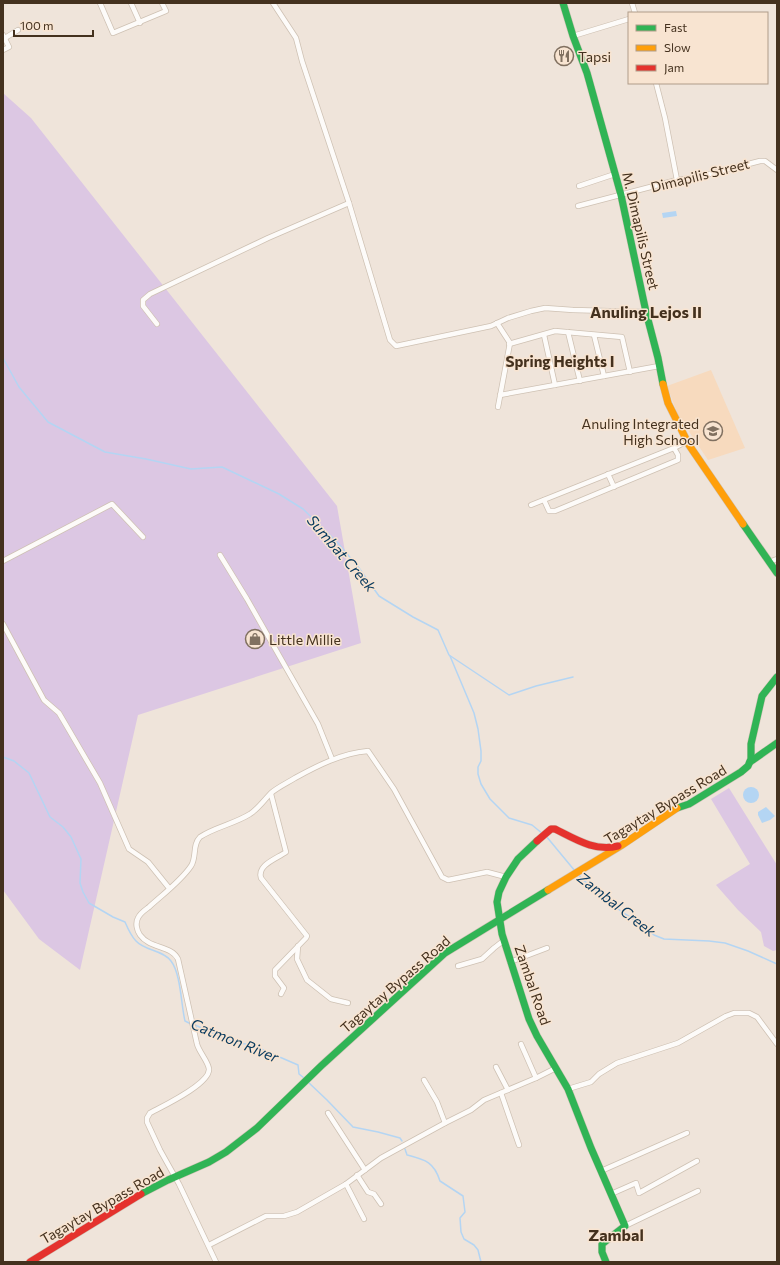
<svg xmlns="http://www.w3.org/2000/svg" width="780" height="1265" font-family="Commissioner,sans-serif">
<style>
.built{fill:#f7dabe}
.green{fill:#dcc7e3}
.water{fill:#b4d5f3}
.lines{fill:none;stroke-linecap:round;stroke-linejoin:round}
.stream{stroke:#b4d5f3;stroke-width:1.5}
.street-casing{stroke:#cec1b3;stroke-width:6}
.fast-casing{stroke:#cec1b3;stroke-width:8}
.slow-casing{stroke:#cec1b3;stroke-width:8}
.jam-casing{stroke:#cec1b3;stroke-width:8}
.street{stroke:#fdfbf9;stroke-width:4.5}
.fast{stroke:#30b455;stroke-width:7}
.slow{stroke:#ff9f0a;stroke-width:7}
.jam{stroke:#e5322d;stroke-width:7}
.labels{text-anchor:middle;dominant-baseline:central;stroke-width:3;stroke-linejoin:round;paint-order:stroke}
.poi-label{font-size:14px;fill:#44311e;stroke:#f8e4d1;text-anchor:start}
.street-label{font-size:14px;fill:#44311e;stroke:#f8e4d1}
.neighbourhood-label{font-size:15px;font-weight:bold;fill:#44311e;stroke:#f8e4d1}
.water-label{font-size:15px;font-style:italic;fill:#083a5f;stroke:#f8e4d1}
.quarter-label{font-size:16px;font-weight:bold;fill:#44311e;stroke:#f8e4d1}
</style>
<rect width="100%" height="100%" fill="#efe4da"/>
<!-- built -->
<path class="built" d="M711 370 745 448 708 460 678 415 667 386Z"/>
<!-- green -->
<g class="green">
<path d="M3 93 31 118 337 506 361 643 138 715 80 970 39 939 3 890Z"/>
<path d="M729 788 777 865V950L773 951 764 946 761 932 738 910 716 885 750 864 711 799Z"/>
</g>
<!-- water -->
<g class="water">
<path d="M676 211 677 216 663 218 662 213Z"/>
<circle cx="751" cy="795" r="8"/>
<path d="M766 807 775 816 770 820 762 823 758 815V812Z"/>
</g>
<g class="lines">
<!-- stream -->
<g class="stream">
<path d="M3 358 19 387 48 422 105 452 146 459 191 469 222 467 279 494 303 509 337 542 359 568 379 596 413 617 438 630 449 655 509 695 536 686 573 677"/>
<path d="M450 656 474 713 478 729 481 751V761L478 767V774L481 784 490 799 509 818 532 825 543 834"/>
<path d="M3 757 14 761 29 773 50 817 63 827 71 837 81 859 80 883 83 892 89 903 113 917 125 922C128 929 131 936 136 941 145 951 163 950 171 961 181 974 181 1005 185 1021L191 1024"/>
<path d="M546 836 575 871"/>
<path d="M578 874 582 879 622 912 641 924 654 935 664 939 709 941 725 943 748 951 777 964"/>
<path d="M195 1025 233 1042 252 1045 298 1065 299 1074 304 1078"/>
<path d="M308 1082 327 1100 353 1127 378 1132 400 1138 402 1141"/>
<path d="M405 1149 407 1155C426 1160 434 1162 440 1181L463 1196 465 1212 460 1218 461 1232 464 1239 474 1245 478 1250 481 1262"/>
</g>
<defs>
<g id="street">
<path d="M100 3 113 33 166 11 162 3"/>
<path d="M131 3 140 23"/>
<path d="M273 3 296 38 302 61 349 203 390 340 396 346 491 326 508 318 531 311 545 308 573 310 646 312"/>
<path d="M632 3 635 13"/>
<path d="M3 35 9 47 3 50"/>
<path d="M573 36 629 19"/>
<path d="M5 38 18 30"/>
<path d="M656 83 665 118 677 180"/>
<path d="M579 186 615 174"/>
<path d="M578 206 677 180 698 177 760 161H765L777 170"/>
<path d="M497 323 510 343 498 407"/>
<path d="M157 324 143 306V300L150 294 268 238 349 203"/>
<path d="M568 332 580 381"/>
<path d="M544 335 555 385"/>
<path d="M594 335 604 376"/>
<path d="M509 344 555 331 622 337 630 372"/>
<path d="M500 395 659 366"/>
<path d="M608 474 614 487"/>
<path d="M544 500 549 511H555L678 460V455L674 448"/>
<path d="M531 505 674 448 687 441"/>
<path d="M220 555 247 599 318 724 332 759"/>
<path d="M3 561 112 504 143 537"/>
<path d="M769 562 777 559"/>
<path d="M3 624 44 700 59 713 100 783 129 849 148 862 169 888"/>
<path d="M271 794 286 852C276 859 257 865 261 878L307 936 306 938 275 970V976L284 988 281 994"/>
<path d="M298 946 297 959 307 980 331 999 348 1003"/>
<path d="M510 962 547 948"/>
<path d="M458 966 482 959 494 948 503 941"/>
<path d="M521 1044 536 1078"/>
<path d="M496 1067 508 1090"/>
<path d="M424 1080 437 1102 445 1123"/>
<path d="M568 1089 591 1082 599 1074 617 1063 678 1043 726 1016 734 1013H749L757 1017 777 1044"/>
<path d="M501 1093 519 1145"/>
<path d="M328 1113 365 1170"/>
<path d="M601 1171 687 1133"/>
<path d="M357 1175 368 1192 374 1194 381 1204"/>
<path d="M346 1184 364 1219"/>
<path d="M611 1194 636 1183 639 1193 697 1161"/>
<path d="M625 1226 698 1191"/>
<path d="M209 1245 266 1216H284L297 1212 346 1184 381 1158 445 1123 471 1110 484 1100 536 1078 556 1068"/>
<path d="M216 1262 179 1184 160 1150 147 1122V1118L150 1113C163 1106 210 1084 209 1069 208 1061 199 1052 197 1044L178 959C171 945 150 949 140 935 137 931 135 923 138 918 140 913 145 910 149 907 162 895 181 881 191 866 197 857 192 845 200 837 215 827 234 824 250 814 259 808 264 800 271 793 278 787 287 783 295 778 317 766 342 753 368 751L394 789 442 877 448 880 453 879 487 872 506 877"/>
</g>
<g id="fast">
<path d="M563 3 573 36 587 73 621 195 646 312 658 358 663 384"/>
<path d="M743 524 777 573"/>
<path d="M750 762 777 743"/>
<path d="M677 808 689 804 741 772 748 766 751 759V744L762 696 777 677"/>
<path d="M537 841 518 859 506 877 499 892 497 902 502 934 529 1019 537 1036 568 1089 591 1148 625 1226 602 1244V1252L606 1262"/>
<path d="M141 1194 168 1180 209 1162 226 1152 257 1128 321 1066 445 953 548 890"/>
</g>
<g id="slow">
<path d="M663 384 668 403 689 445 743 524"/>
<path d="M548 890 622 845 677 808"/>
</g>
<g id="jam">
<path d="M537 841 551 829H555C575 839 595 852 618 846"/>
<path d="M30 1262 141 1194"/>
</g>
</defs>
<!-- street casing -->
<use href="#street" class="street-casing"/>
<!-- fast casing -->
<use href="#fast" class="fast-casing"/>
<!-- slow casing -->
<use href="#slow" class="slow-casing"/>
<!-- jam casing -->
<use href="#jam" class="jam-casing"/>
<!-- street -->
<use href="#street" class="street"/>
<!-- fast -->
<use href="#fast" class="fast"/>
<!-- slow -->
<use href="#slow" class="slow"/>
<!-- jam -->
<use href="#jam" class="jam"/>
</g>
<!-- icons -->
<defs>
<symbol id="restaurant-ring" viewBox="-11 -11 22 22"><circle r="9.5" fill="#f8e4d1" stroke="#807060" stroke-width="1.5"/><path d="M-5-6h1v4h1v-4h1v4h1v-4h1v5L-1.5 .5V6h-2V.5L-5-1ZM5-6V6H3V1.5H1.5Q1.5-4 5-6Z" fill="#807060"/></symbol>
<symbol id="school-ring" viewBox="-11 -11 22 22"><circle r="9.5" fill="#f8e4d1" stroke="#807060" stroke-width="1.5"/><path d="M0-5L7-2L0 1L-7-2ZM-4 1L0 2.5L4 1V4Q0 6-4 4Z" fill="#807060"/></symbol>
<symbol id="shop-ring" viewBox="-11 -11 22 22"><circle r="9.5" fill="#f8e4d1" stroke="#807060" stroke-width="1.5"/><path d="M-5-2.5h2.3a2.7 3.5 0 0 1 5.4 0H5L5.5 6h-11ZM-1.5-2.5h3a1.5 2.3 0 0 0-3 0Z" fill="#807060"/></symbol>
</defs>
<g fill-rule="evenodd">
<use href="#restaurant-ring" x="553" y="45" width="22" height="22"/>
<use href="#school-ring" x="702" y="420" width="22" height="22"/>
<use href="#shop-ring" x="244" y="628" width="22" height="22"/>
</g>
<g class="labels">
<!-- poi labels -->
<g class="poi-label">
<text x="578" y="56">Tapsi</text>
<text x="699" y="423" text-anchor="end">Anuling Integrated<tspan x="699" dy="16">High School</tspan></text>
<text x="269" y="639">Little Millie</text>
</g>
<!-- street labels -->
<g class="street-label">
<text transform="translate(700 175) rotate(-14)">Dimapilis Street</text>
<text transform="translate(641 231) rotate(77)">M. Dimapilis Street</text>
<text transform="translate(665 804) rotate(-31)">Tagaytay Bypass Road</text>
<text transform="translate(395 984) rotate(-41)">Tagaytay Bypass Road</text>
<text transform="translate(533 985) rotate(71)">Zambal Road</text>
<text transform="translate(102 1205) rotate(-30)">Tagaytay Bypass Road</text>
</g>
<!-- neighbourhood labels -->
<g class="neighbourhood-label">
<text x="560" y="361">Spring Heights I</text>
</g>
<!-- water labels -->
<g class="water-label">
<text transform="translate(342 553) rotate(49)">Sumbat Creek</text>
<text transform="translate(617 904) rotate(38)">Zambal Creek</text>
<text transform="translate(235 1040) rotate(22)">Catmon River</text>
</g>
<!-- quarter labels -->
<g class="quarter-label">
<text x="646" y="311">Anuling Lejos II</text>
<text x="616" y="1234">Zambal</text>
</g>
</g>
<!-- border -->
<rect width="780" height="1265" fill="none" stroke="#44311e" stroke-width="8"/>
<!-- legend -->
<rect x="628" y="12" width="140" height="72" fill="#f8e4d1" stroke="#b09c89"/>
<rect x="636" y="25" width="20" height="6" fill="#30b455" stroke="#b09c89"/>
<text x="664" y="32" font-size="12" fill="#44311e">Fast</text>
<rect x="636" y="45" width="20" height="6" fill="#ff9f0a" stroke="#b09c89"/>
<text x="664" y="52" font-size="12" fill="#44311e">Slow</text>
<rect x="636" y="65" width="20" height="6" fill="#e5322d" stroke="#b09c89"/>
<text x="664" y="72" font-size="12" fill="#44311e">Jam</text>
<!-- scale -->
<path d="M14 30v6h79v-6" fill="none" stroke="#44311e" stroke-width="2"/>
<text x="20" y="30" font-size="12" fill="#44311e" stroke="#f8e4d1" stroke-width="3" paint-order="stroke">100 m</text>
</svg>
